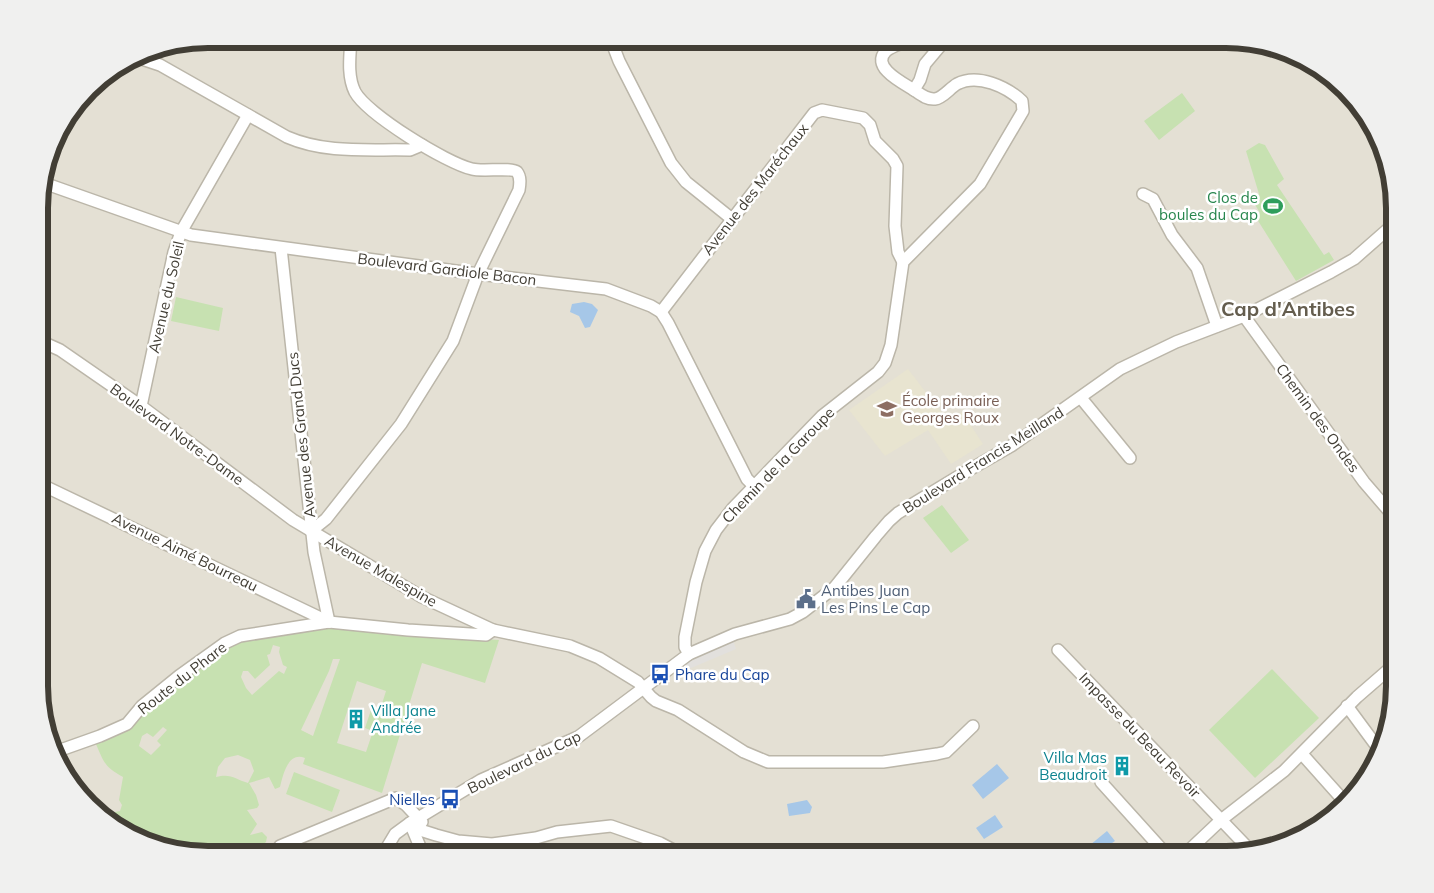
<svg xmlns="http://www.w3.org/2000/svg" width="1434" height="893" font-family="Mulish,sans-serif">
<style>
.residential{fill:#e4e0d4}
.education{fill:#e8e4d0}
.green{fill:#c7e1b1;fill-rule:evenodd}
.parking{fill:#e2e0dd}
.water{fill:#a6c7e8}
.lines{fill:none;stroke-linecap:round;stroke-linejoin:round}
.street-casing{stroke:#bbb6a9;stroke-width:14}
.street{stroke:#fff;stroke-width:11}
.labels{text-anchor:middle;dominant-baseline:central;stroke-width:5;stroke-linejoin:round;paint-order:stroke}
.street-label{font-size:15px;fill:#423e35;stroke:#fff}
.leisure-label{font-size:15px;fill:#27864d;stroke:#fff;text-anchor:end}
.education-label{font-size:15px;fill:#785e54;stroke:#fff;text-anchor:start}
.service-label{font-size:15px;fill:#4e5e75;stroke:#fff;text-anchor:start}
.transit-label{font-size:15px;fill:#164399;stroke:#fff;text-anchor:start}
.culture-label{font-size:15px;fill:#0d838f;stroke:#fff;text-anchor:start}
.district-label{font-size:20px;font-weight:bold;fill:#645d4e;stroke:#fff}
.rim{fill:none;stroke:#423e35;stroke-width:6}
</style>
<rect width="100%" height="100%" fill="#f0eee5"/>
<!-- residential -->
<path class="residential" d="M207 39H1227L1281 48 1320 67 1373 123 1395 196V697L1367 779 1311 832 1238 854H207L153 845 114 826 61 770 40 708V185L56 132 96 81 143 51Z"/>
<!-- education -->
<path class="education" d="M908 369 948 421 962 412 983 444 951 464 928 430 885 456 849 410Z"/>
<!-- green -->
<g class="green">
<path d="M1182 93 1195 111 1159 140 1144 121Z"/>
<path d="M1259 143 1265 145 1284 179 1277 185 1324 255 1329 252 1334 260 1296 281 1255 216 1260 213 1251 198 1259 194 1246 151Z"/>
<path d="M176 297 223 308 219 331 171 321Z"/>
<path d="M942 505 969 540 951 553 923 518Z"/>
<path d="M329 622 398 634 499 640 485 683 422 663 382 793 303 764 305 758C288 751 283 775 280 787L275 789 269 777 249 783 256 795 259 805 257 808 247 810 257 824 250 835 262 832 267 837 266 842 260 847V854H207L153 845 111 823 115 812 120 811 122 805 119 800 123 777C105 767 104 763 96 744L100 736 127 724 225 643ZM273 645 280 647 279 652 283 665 287 667 284 674 279 671 252 695 246 688 241 677 243 671H248L255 679 270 665 267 655 270 654ZM333 659H340L313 736 301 730 329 671ZM357 681 386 691 380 710 372 707 365 728 373 731 366 752 337 743ZM163 727 167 730 157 741 161 745 151 755 139 746 142 736 147 733 153 737ZM238 755 250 760 254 771 248 783C235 779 231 773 216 777L218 767 225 758Z"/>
<path d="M1272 669 1319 718 1255 778 1209 730Z"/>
<path d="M294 772 340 790 332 812 286 794Z"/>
</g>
<!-- parking -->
<path class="parking" d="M733 640 736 649 684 671 681 663Z"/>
<!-- water -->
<g class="water">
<path d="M584 302 592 304 598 310 590 327 585 328 579 316 570 312 572 304Z"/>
<path d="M997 764 1009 778 983 799 972 785Z"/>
<path d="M807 800 812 807 810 813 789 816 787 804Z"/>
<path d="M995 815 1003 827 984 839 976 828Z"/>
<path d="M1107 831 1115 841 1096 854 1090 845Z"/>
</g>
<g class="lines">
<defs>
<g id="street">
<path d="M613 39 614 48 619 61 671 163 686 182 732 219"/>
<path d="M911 39C903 44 893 45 886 51 870 67 903 83 914 90"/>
<path d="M131 59H142L160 65 287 137C326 154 369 149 410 150L422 145"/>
<path d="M41 182 191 235 478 274 606 289 651 306 661 312 668 323 747 479 754 486"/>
<path d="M1143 194 1153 199 1172 235 1197 268 1217 326"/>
<path d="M281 248 314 552 329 622"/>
<path d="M661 312 814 113 822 110 863 118 870 125 875 141 893 159 897 166 895 226 898 252 903 262"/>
<path d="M1244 316 1364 482 1395 518"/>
<path d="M40 341 60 350 141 406 293 520 422 597 493 630 570 646 599 658 638 682 651 697 656 701 678 710 744 752 768 762H883L937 754 946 752 973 726"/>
<path d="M1081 398 1130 458"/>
<path d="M141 406 174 252 181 232 248 115"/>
<path d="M40 484 329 622"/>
<path d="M311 531 326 519 401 424 453 341 478 274 519 190C520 184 521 177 517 172 511 167 482 172 472 169 446 163 367 114 355 92 347 76 350 56 351 39"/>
<path d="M1058 650 1250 850"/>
<path d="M689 654 685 647V637L696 582 705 551 716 530 733 508 822 416 878 372 885 363 891 345 903 262 980 184 1023 111 1022 101C1007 87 978 73 957 84 950 88 943 98 935 99 927 100 920 94 914 90L920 80 925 64 946 39"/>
<path d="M1347 706 1378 748"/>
<path d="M55 752 100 736 127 724 142 706 179 676 225 643 240 636 329 622 408 630 486 635 493 630"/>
<path d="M1302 754 1344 801"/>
<path d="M1101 782 1166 854"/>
<path d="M410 823 417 829 436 835 458 841 492 844 536 838 557 832 611 826 660 843 681 854"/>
<path d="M410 823 423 854"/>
<path d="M276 854 280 846 396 798 406 805 422 822"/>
<path d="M383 854 395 834 410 823 481 780 578 737 689 654 735 634 790 619 803 612 835 587 876 536 889 521 898 513 969 470 1011 446 1120 369 1176 342 1244 316 1331 272 1354 259 1395 223"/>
<path d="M1185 854 1221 820 1284 771 1357 697 1395 664"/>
</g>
</defs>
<!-- street casing -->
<use href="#street" class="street-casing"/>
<!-- street -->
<use href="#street" class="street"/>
</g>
<!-- icons -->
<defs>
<symbol id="stadium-bare" viewBox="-9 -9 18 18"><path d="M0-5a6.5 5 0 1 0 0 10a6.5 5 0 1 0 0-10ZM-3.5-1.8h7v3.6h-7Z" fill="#2e9e5b" stroke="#fff" stroke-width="2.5" paint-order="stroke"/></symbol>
<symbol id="school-bare" viewBox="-9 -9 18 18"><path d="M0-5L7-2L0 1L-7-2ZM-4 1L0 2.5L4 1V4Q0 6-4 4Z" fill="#8d6e63" stroke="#fff" stroke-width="2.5" paint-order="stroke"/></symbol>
<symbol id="civic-bare" viewBox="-9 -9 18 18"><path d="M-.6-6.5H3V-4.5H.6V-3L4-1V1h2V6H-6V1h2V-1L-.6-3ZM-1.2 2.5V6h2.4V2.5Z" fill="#5c6f8a" stroke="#fff" stroke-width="2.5" paint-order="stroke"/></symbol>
<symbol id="bus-bare" viewBox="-9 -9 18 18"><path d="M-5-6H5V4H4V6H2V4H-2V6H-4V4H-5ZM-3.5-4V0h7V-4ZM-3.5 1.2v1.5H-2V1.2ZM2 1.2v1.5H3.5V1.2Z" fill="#1a4fb4" stroke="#fff" stroke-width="2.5" paint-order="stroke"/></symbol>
<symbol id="building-bare" viewBox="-9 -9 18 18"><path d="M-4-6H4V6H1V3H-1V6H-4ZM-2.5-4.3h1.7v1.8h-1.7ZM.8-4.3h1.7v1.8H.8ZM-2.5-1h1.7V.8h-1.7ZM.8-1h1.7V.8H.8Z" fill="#0f9aa8" stroke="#fff" stroke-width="2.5" paint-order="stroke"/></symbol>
</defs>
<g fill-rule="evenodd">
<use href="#stadium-bare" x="1259" y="192" width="28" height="28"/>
<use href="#school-bare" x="873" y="395" width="28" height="28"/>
<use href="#civic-bare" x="792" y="585" width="28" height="28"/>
<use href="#bus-bare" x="646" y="660" width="28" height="28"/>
<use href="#building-bare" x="342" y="705" width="28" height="28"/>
<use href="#building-bare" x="1108" y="752" width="28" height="28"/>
<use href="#bus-bare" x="436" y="785" width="28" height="28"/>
</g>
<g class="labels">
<!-- street labels -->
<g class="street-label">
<text transform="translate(755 189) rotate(-52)">Avenue des Maréchaux</text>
<text transform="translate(447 269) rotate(7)">Boulevard Gardiole Bacon</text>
<text transform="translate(166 297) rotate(-77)">Avenue du Soleil</text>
<text transform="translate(1318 418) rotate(54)">Chemin des Ondes</text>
<text transform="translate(177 434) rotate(36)">Boulevard Notre-Dame</text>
<text transform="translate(301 435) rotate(-96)">Avenue des Grand Ducs</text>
<text transform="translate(983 460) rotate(-32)">Boulevard Francis Meilland</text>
<text transform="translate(778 465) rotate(-46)">Chemin de la Garoupe</text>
<text transform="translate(185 552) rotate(26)">Avenue Aimé Bourreau</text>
<text transform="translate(381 571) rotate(30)">Avenue Malespine</text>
<text transform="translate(182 678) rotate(-38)">Route du Phare</text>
<text transform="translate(1140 735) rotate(46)">Impasse du Beau Revoir</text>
<text transform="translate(524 762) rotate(-26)">Boulevard du Cap</text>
</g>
<!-- leisure labels -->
<g class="leisure-label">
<text x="1258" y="197">Clos de<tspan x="1258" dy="17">boules du Cap</tspan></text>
</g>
<!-- education labels -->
<g class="education-label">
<text x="902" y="400">École primaire<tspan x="902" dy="17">Georges Roux</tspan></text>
</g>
<!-- service labels -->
<g class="service-label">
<text x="821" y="590">Antibes Juan<tspan x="821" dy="17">Les Pins Le Cap</tspan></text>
</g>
<!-- transit labels -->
<g class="transit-label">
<text x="675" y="674">Phare du Cap</text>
<text x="435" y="799" text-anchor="end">Nielles</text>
</g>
<!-- culture labels -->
<g class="culture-label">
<text x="371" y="710">Villa Jane<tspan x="371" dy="17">Andrée</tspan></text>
<text x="1107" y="757" text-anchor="end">Villa Mas<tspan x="1107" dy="17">Beaudroit</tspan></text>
</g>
<!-- district labels -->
<g class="district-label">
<text x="1288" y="308">Cap d'Antibes</text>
</g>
</g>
<!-- crop -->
<path d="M0 0H1434V893H0ZM208 48H1226A160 160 0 0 1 1386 208V686A160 160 0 0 1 1226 846H208A160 160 0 0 1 48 686V208A160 160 0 0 1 208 48Z" fill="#f0f0ef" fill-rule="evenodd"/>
<path class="rim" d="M208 48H1226A160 160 0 0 1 1386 208V686A160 160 0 0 1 1226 846H208A160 160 0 0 1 48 686V208A160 160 0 0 1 208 48Z"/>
</svg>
